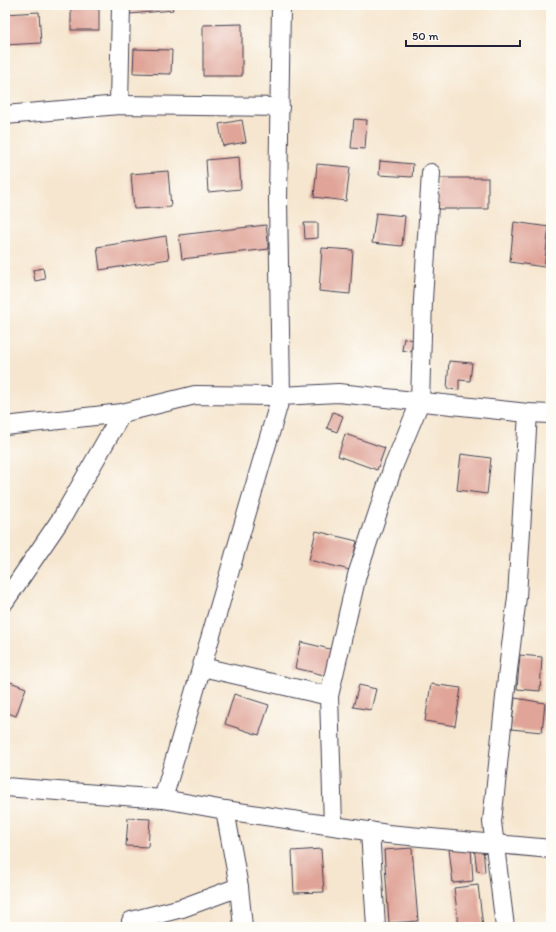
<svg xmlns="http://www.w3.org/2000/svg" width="556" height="932" font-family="Itim,sans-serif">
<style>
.building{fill:#e0a498}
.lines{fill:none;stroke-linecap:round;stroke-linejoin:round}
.minor-casing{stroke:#423f51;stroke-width:20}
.minor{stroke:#fff;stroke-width:18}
</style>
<rect width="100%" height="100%" fill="#fdfcf7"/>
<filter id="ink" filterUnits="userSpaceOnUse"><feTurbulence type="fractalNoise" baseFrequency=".025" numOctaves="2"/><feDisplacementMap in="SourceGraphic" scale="8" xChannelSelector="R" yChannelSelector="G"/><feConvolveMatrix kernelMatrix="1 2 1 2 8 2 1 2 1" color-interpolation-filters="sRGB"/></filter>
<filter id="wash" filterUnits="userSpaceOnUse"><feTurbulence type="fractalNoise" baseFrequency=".012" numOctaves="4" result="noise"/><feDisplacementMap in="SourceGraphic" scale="16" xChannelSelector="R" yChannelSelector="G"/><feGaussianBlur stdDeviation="0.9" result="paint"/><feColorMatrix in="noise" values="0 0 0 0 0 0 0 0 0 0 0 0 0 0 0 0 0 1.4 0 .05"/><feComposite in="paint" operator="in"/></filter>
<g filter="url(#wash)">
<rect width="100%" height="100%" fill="#f6e6cf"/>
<g id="blocks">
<!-- building -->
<g class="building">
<rect x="71" y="5" width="28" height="25"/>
<path d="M129 5H172L173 10 130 14Z"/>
<path d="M39 12 41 43 5 45V14Z"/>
<path d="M242 24V76H203V25Z"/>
<path d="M134 49 172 50 171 74 133 73Z"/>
<path d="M354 119 367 120 365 149 351 148Z"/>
<path d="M242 120 246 142 223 146 219 124Z"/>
<path d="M239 157 241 189 208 192 206 160Z"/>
<path d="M380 161 413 164 412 177 379 175Z"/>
<path d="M317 164 350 167 346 201 314 197Z"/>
<path d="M168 171 171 207 134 209 131 174Z"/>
<rect x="438" y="178" width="50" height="31"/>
<path d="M376 213 405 216 402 246 372 243Z"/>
<path d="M514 222 549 227 544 267 510 262Z"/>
<path d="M304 223H318V238L305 239Z"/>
<path d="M266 225 269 249 182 259 179 235Z"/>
<path d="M166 236 169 259 100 270 97 247Z"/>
<path d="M322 248 353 250 350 294 319 291Z"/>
<path d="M43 268 45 279 35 281 33 270Z"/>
<path d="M404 338 413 340 411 352 402 350Z"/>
<path d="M449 361 472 363 470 381 459 380V390L447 389Z"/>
<path d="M333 412 343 416 337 432 327 428Z"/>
<path d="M345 434 385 448 377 470 338 456Z"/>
<path d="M461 454 491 458 487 494 457 490Z"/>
<path d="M316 531 357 541 350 570 309 560Z"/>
<path d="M301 642 334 650 328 676 295 668Z"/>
<path d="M520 655 542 657 540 691 517 689Z"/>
<path d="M5 680 26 688 16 716 5 712Z"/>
<path d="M431 684 461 688 455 726 425 721Z"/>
<path d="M359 685 376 689 371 710 353 707Z"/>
<path d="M234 694 269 705 259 735 225 724Z"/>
<path d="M515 698 545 703 542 732 511 729Z"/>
<path d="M128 818 150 819 148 847 126 846Z"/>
<path d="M471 847 473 881 453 883 449 849Z"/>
<path d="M474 847H483L485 872 477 871Z"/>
<path d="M412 848 418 921 389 923 384 850Z"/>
<path d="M321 849 324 892 294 893 292 851Z"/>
<path d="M478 885 483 927H459L454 888Z"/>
</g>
</g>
</g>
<g filter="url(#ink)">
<use href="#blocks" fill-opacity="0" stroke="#423f51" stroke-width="1"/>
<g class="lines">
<defs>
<g id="minor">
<path d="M119 105 121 5"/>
<path d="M5 115 119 105 280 107"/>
<path d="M5 426 122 413 195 395 281 396 338 393 528 413 551 414"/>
<path d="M5 601 63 516 122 413"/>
<path d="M202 667 329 696"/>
<path d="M5 787 163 799 225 810 239 887 243 927"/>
<path d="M163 799 281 396 278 200 281 5"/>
<path d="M225 810 388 834 551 849"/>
<path d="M333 825 329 696 357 575 393 467 420 402 423 300 431 173"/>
<path d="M370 831 376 927"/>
<path d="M131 921 182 908 239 887"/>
<path d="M505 927 492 822 507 678 517 597 528 413"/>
</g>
</defs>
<!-- minor casing -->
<use href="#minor" class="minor-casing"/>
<!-- minor -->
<use href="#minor" class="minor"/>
</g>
</g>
<!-- margin -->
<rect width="556" height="932" fill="none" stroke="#fdfcf7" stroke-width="20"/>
<!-- scale -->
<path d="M406 40v6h114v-6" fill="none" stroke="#22223b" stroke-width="2"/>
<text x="412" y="40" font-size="12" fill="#22223b" stroke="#fdfcf7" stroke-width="3" paint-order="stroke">50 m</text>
</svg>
